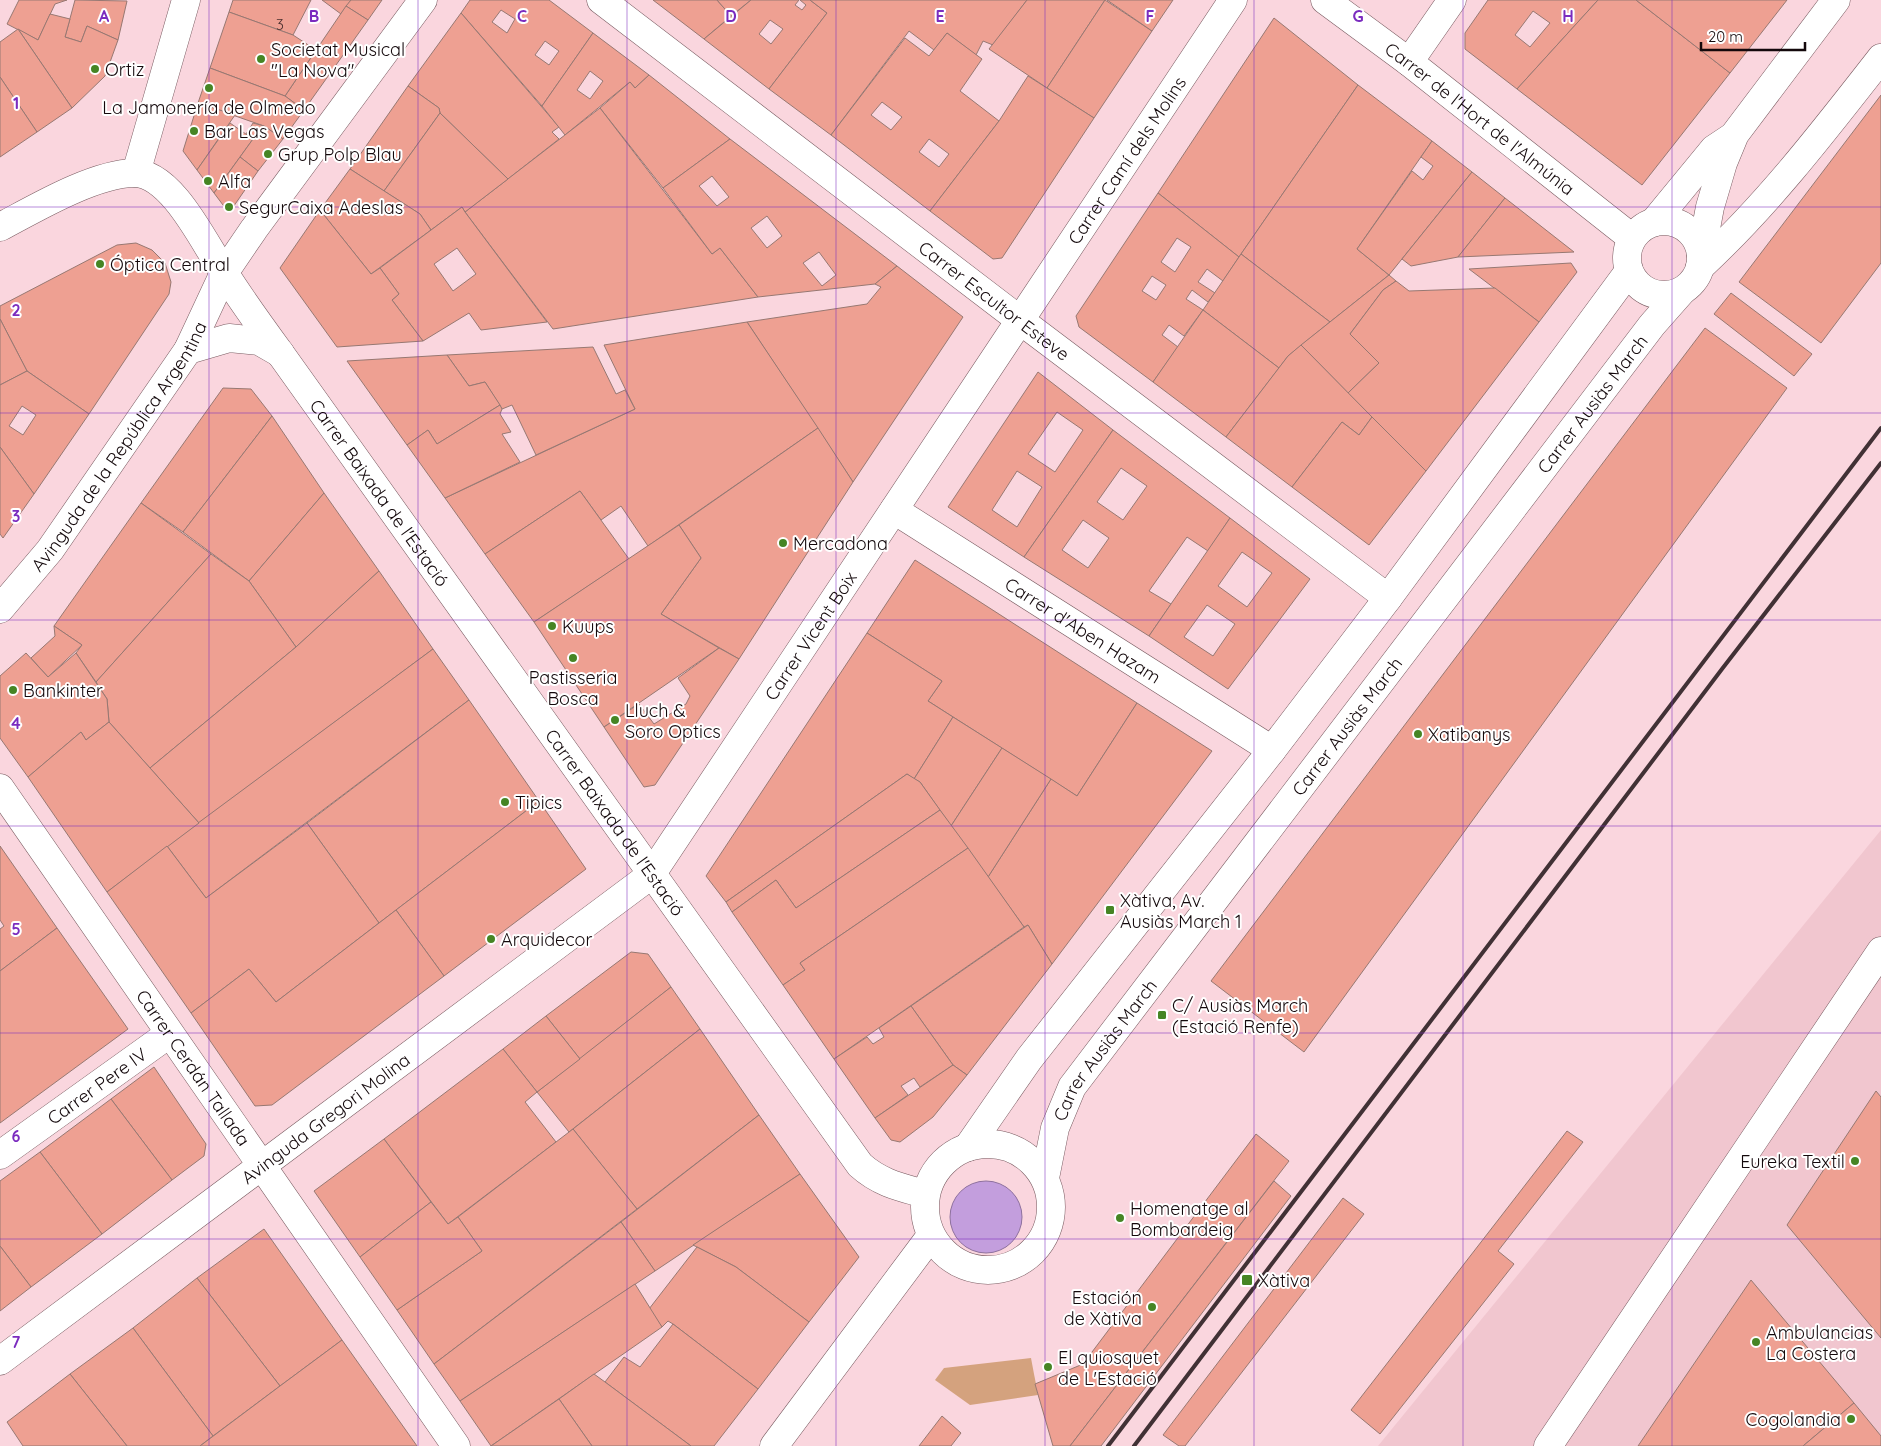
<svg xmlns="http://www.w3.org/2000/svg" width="1881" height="1446" font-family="Quicksand,sans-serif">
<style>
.built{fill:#f1c6cf}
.green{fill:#d4a27e}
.water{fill:#c39edd;stroke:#8e719e}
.building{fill:#eea092;stroke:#977872;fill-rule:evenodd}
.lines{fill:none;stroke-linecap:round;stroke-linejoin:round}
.minor-casing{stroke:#795b61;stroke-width:29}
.minor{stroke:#fff;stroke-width:28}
.rail{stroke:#413135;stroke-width:4}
.grid{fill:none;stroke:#7b2cbf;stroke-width:1;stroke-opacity:0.55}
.poi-dot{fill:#468524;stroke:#fff;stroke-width:2}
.labels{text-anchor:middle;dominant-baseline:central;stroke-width:4;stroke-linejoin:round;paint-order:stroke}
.number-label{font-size:15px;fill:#4a2e2d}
.poi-label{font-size:18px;fill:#13080b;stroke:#fff;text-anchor:start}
.street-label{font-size:18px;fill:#13080b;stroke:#fff}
.grid-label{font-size:16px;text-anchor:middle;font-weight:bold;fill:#7b2cbf;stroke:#fff;stroke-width:4;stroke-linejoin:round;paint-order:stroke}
</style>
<rect width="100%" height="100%" fill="#fad6de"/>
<!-- built -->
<path class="built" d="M1881 830V1446H1378Z"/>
<!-- green -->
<path class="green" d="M1031 1358 1038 1395 970 1405 935 1380 944 1368Z"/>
<!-- water -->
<circle class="water" cx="986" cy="1217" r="36"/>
<!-- building -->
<g class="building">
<path d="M19 0H67L55 4 38 40 7 24Z"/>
<path d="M75 0 127 1 118 40 87 26 81 42 65 37Z"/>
<path d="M233 0H311L293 35 229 12Z"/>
<path d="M322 0H351L341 14Z"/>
<path d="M351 0H382L368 20 346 6Z"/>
<path d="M470 0H549L593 33 542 106 461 13ZM501 10 515 19 507 33 492 22ZM545 41 559 51 549 65 535 55Z"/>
<path d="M653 0H717L731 16 704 39Z"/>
<path d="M717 0H751L731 16Z"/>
<path d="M751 0H799L795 5 802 10 806 5 800 0H810L827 13 769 89 704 39ZM770 20 783 29 771 44 759 34Z"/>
<path d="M810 0H1027L993 45 983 41 976 55 947 33 934 50 909 31 831 135 769 89 827 13Z"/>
<path d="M1027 0H1105L1047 88 989 49Z"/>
<path d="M1105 0 1152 31 1094 118 1047 88Z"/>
<path d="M1107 0H1173L1152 31Z"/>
<path d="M1488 0H1598L1517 89 1465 49V33ZM1533 11 1550 23 1530 47 1515 35Z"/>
<path d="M1598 0H1636L1730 73 1642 185 1517 89Z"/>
<path d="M1636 0H1787L1730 73Z"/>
<path d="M346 6 368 20 304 110 285 96Z"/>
<path d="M229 12 293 35 316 50 285 96 210 68Z"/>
<path d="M461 13 559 127 552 132 559 139 508 179 440 113 439 108 408 86Z"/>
<path d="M50 14 70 19 65 37 81 42 87 26 118 40 105 76 72 108 18 29 38 40Z"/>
<path d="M1274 18 1358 85 1239 257 1158 193Z"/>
<path d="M18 29 72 108 37 132 0 77V42Z"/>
<path d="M593 33 649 75 635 88 630 82 565 135 542 106ZM590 71 603 81 590 99 577 90Z"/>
<path d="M947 33 982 59 960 91 999 121 930 211 831 135 905 38 929 56ZM882 102 902 117 891 130 871 115ZM929 139 949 154 939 167 919 152Z"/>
<path d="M210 68 285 96 304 110 283 139 264 126 198 103Z"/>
<path d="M649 75 730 139 663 188 600 108 630 82 635 88Z"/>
<path d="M1028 76 1094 118 1002 258 993 259 930 211 999 121Z"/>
<path d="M0 77 37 132 0 157Z"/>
<path d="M1358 85 1432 141 1357 249 1389 275 1330 322 1241 254Z"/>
<path d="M408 86 439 108 440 113 384 191 350 169Z"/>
<path d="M1881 95V263L1821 343 1739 282Z"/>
<path d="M198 103 235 115 197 170 183 151Z"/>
<path d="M600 108 712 254 720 248 758 297 553 329 465 212Z"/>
<path d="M440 113 508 179 465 212 462 207 431 230 420 214 384 191Z"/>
<path d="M230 123 253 139 214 193 197 170Z"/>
<path d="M253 123 264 126 283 139 258 171 240 157 253 139 246 134Z"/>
<path d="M730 139 897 266 875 284 758 297 720 248 712 254 663 188ZM712 176 729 197 717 206 699 186ZM767 216 782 236 767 248 751 228ZM819 252 836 275 822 286 803 263Z"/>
<path d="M1432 141 1472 172 1389 275 1357 249 1412 171 1423 180 1433 166 1421 157Z"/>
<path d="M240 157 258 171 229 213 214 193Z"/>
<path d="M350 169 420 214 431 230 371 274 320 210Z"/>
<path d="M1472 172 1505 198 1458 257 1411 266 1402 259Z"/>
<path d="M1158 193 1239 257 1223 281 1207 269 1198 282 1215 293 1208 302 1192 290 1186 299 1203 310 1184 336 1169 325 1162 335 1178 347 1153 382 1079 327 1076 316ZM1177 238 1191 247 1175 272 1161 262ZM1152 276 1166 285 1156 300 1142 291Z"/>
<path d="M1505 198 1574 252 1458 257Z"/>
<path d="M462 207 465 212 547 322 481 330 469 313 423 341 392 300 399 294 380 268ZM457 248 476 274 453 291 434 264Z"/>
<path d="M320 210 371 274 380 268 399 294 392 300 423 341 337 347 280 268Z"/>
<path d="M136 243 152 250 165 263 171 282 169 294 89 414 27 371 0 319V306L117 245Z"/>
<path d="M1241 254 1330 322 1288 356 1279 368 1203 310Z"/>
<path d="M1571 263 1577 272 1539 322 1469 269Z"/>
<path d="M897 266 963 317 853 482 747 322 867 304 881 287 875 284Z"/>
<path d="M1389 275 1396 281 1383 290 1350 334 1379 363 1348 393 1301 345Z"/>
<path d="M1396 281 1409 291 1495 288 1539 322 1426 471 1348 393 1379 363 1350 334 1383 290Z"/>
<path d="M1731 293 1812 354 1794 376 1714 314Z"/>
<path d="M1203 310 1279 368 1226 437 1153 382Z"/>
<path d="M0 319 27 371 0 385Z"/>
<path d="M747 322 818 428 648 546 621 506 601 520 580 491 485 554 445 498 635 409 604 345Z"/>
<path d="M1705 328 1787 388 1304 1052 1211 981Z"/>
<path d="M1301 345 1372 417 1359 435 1342 422 1292 487 1226 437 1288 356Z"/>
<path d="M593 347 616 394 625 390 635 409 536 455 512 405 502 409 485 382 469 386 447 355Z"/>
<path d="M447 355 469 386 485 382 500 405 437 444 428 430 407 445 347 361Z"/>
<path d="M27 371 89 414 34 494 0 447V385ZM22 406 36 415 23 435 9 426Z"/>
<path d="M1038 372 1113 430 1024 557 948 507ZM1057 412 1083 430 1055 472 1028 454ZM1017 471 1042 487 1017 527 992 510Z"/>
<path d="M223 388 251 389 272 416 183 532 141 503Z"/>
<path d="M500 405 502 409 500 414 511 432 502 434 520 462 445 498 407 445 428 430 437 444Z"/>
<path d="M272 416 324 493 249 581 183 532Z"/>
<path d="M1372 417 1426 471 1369 545 1292 487 1342 422 1359 435Z"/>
<path d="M818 428 853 482 739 659 661 614 701 558 679 525Z"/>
<path d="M1113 430 1230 518 1208 551 1187 537 1149 591 1171 604 1149 636 1024 557ZM1121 468 1147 486 1123 520 1097 502ZM1083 520 1109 538 1088 568 1062 550Z"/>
<path d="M0 447 34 494 3 538 0 534Z"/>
<path d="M580 491 629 559 534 622 485 554Z"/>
<path d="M324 493 379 571 296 647 249 581Z"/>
<path d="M141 503 211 554 96 682 76 653 82 645 54 626Z"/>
<path d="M1230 518 1310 579 1228 689 1149 636ZM1242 552 1272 573 1247 607 1218 586ZM1207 605 1235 624 1213 656 1184 637Z"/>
<path d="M679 525 701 558 661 614 719 648 604 727 534 622Z"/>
<path d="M211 554 249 581 296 647 150 768 109 722 107 699 96 682Z"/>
<path d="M915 560 1137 703 1077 796 928 701 942 681 867 633Z"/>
<path d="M379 571 433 649 199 823 150 768 296 647Z"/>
<path d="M54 626 82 645 48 677 31 658 55 636Z"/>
<path d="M867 633 942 681 928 701 953 717 914 779 907 774 726 902 706 876Z"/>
<path d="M719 648 739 659 655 785 644 787 604 727 639 704 654 724 686 704 690 696 678 678Z"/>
<path d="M433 649 469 700 206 898 167 846Z"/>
<path d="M26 653 48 677 76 653 107 699 109 722 86 740 81 732 28 777 0 738V676Z"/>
<path d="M469 700 539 801 379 923 307 823Z"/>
<path d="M1137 703 1212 751 1052 964 1028 925 1024 927 988 877 1051 779 1077 796Z"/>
<path d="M953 717 1002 748 951 826 920 782 914 779Z"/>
<path d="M109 722 199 823 107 892 28 777 81 732 86 740Z"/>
<path d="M1002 748 1051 779 988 877 951 826Z"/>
<path d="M907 774 920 782 940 810 796 908 776 880 732 912 726 902Z"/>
<path d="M539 801 586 869 444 976 396 910Z"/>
<path d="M940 810 968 848 800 963 805 970 783 985 732 912 776 880 796 908Z"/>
<path d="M307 823 379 923 276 1002 249 969 191 1013 107 892 167 846 206 898Z"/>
<path d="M0 846 57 928 0 971V929L4 926 0 920Z"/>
<path d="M968 848 1024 927 834 1059 783 985 805 970 800 963Z"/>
<path d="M396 910 444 976 272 1105 255 1106 191 1013 249 969 276 1002Z"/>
<path d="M1028 925 1052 964 967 1075 953 1065 911 1006Z"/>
<path d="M57 928 128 1029 0 1123V971Z"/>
<path d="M631 952 648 954 671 987 580 1059 546 1016Z"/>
<path d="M671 987 700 1029 569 1132 537 1092Z"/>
<path d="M911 1006 953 1065 920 1087 914 1078 901 1086 908 1095 875 1118 834 1059 867 1037 873 1044 884 1037 879 1028Z"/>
<path d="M546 1016 580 1059 537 1092 503 1049Z"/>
<path d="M700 1029 759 1115 637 1209 573 1129Z"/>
<path d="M503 1049 537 1092 525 1102 556 1142 448 1224 384 1139Z"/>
<path d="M953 1065 967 1075 933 1117 900 1142 891 1140 875 1118Z"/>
<path d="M154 1067 206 1144 204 1156 172 1180 111 1099Z"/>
<path d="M1876 1091 1881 1097V1338L1787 1225Z"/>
<path d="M111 1099 172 1180 102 1234 40 1152Z"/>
<path d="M759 1115 800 1174 655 1271 621 1222Z"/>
<path d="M573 1129 637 1209 434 1364 397 1310 482 1251 458 1217Z"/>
<path d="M1567 1131 1583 1142 1498 1251 1514 1264 1380 1434 1351 1410Z"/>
<path d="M1256 1134 1289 1161 1070 1446H1053L1035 1384 1083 1364Z"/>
<path d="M384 1139 431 1202 360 1257 314 1191Z"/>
<path d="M40 1152 102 1234 31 1287 0 1246V1181Z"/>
<path d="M800 1174 859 1257 809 1322 736 1267 693 1245Z"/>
<path d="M1274 1181 1291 1196 1101 1446H1070Z"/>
<path d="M1343 1198 1364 1214 1185 1446H1179L1163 1435Z"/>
<path d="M431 1202 448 1224 458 1217 482 1251 397 1310 360 1257Z"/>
<path d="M621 1222 655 1271 460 1401 434 1364Z"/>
<path d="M264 1229 342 1340 280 1386 197 1278Z"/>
<path d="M0 1246 31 1287 0 1311Z"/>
<path d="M697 1247 736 1267 809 1322 758 1389 673 1324 668 1321 662 1327 649 1309Z"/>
<path d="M197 1278 280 1386 213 1436 133 1328Z"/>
<path d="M1751 1280 1854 1403 1803 1446H1638Z"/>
<path d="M635 1284 662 1327 491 1446 460 1401Z"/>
<path d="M673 1324 758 1389 714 1446H691L605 1382 624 1357 640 1367Z"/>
<path d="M133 1328 213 1436 200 1446H127L70 1374Z"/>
<path d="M342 1340 417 1446H200L280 1386Z"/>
<path d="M70 1374 127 1446H23L7 1422Z"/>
<path d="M594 1374 605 1382 691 1446H592L559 1399Z"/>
<path d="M559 1399 592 1446H491Z"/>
<path d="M1854 1403 1881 1436V1446H1803Z"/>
<path d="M942 1416 961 1433 951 1446H919Z"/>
</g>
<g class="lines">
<defs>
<g id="minor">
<path id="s1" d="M601 0 1021 321 1388 598"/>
<path id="s2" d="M1325 0 1409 62 1632 238"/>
<path d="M1409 62 1452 0"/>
<path d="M136 173 186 0"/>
<circle cx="1664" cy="258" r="37"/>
<path d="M1654 222 1714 149 1732 137"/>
<path id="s3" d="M0 227C36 208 93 174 134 173 173 173 206 247 225 274 242 301 261 327 280 353L860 1165C880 1183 900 1187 925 1194"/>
<path d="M1701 255 1710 207 1723 163 1735 134 1836 0"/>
<path d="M1700 267C1768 204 1824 131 1881 58"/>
<path d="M188 350 229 338 259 341 280 353"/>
<path id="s4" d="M894 510 1272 750"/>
<path id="s5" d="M0 609 50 550 188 350 224 273 254 229 423 0"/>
<path id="s6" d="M0 788 456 1446"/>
<circle cx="988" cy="1207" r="63"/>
<path d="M968 1147 1029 1059 1272 750 1388 598 1629 271"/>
<path id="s7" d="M0 1155 169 1034"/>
<path id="s8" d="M1045 1178 1055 1128 1072 1087 1652 325 1682 291"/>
<path id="s9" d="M0 1361 651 875 1233 0"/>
<path d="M774 1446 930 1237"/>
<path d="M1548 1446 1881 951"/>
</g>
</defs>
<!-- minor casing -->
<use href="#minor" class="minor-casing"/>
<!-- minor -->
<use href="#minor" class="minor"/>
<!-- rail -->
<g class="rail">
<path d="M1108 1446 1881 428"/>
<path d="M1134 1446 1722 669 1881 463"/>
</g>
</g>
<!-- grid -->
<path class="grid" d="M209 0V1446M418 0V1446M627 0V1446M836 0V1446M1045 0V1446M1254 0V1446M1463 0V1446M1672 0V1446M0 207H1881M0 413H1881M0 620H1881M0 826H1881M0 1033H1881M0 1239H1881"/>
<!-- markers -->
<g class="poi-dot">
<circle cx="261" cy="59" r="5"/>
<circle cx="95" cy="69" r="5"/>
<circle cx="209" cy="88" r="5"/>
<circle cx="194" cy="131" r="5"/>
<circle cx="268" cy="154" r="5"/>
<circle cx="208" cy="181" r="5"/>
<circle cx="229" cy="207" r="5"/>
<circle cx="100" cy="264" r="5"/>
<circle cx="783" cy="543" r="5"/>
<circle cx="552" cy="626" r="5"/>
<circle cx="573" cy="658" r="5"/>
<circle cx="13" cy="690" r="5"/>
<circle cx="615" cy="720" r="5"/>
<circle cx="1418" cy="734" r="5"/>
<circle cx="505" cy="802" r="5"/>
<rect x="1105" y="905" width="10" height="10" rx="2.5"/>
<circle cx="491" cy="939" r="5"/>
<rect x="1157" y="1010" width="10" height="10" rx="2.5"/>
<circle cx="1855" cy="1161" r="5"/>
<circle cx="1120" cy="1218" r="5"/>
<rect x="1241" y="1274" width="12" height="12" rx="2.5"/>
<circle cx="1152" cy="1307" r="5"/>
<circle cx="1756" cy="1342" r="5"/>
<circle cx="1048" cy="1367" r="5"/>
<circle cx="1851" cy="1419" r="5"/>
</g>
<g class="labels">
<!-- number labels -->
<g class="number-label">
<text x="280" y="24">3</text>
</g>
<!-- poi labels -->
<g class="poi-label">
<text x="271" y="49">Societat Musical<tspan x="271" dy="21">"La Nova"</tspan></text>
<text x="105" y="69">Ortiz</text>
<text x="209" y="107" text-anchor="middle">La Jamonería de Olmedo</text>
<text x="204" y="131">Bar Las Vegas</text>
<text x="278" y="154">Grup Polp Blau</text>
<text x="218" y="181">Alfa</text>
<text x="239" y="207">SegurCaixa Adeslas</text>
<text x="110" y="264">Óptica Central</text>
<text x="793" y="543">Mercadona</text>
<text x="562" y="626">Kuups</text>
<text x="573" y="677" text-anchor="middle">Pastisseria<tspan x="573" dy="21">Bosca</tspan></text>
<text x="23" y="690">Bankinter</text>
<text x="625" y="710">Lluch &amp;<tspan x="625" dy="21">Soro Optics</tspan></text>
<text x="1428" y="734">Xatibanys</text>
<text x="515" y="802">Tipics</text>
<text x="1120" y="900">Xàtiva, Av.<tspan x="1120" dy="21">Ausiàs March 1</tspan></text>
<text x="501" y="939">Arquidecor</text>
<text x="1172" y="1005">C/ Ausiàs March<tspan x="1172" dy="21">(Estació Renfe)</tspan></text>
<text x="1845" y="1161" text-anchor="end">Eureka Textil</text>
<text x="1130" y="1208">Homenatge al<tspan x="1130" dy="21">Bombardeig</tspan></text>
<text x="1258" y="1280">Xàtiva</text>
<text x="1142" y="1297" text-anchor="end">Estación<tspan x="1142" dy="21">de Xàtiva</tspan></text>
<text x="1766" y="1332">Ambulancias<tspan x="1766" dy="21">La Costera</tspan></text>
<text x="1058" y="1357">El quiosquet<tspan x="1058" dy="21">de L'Estació</tspan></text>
<text x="1841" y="1419" text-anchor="end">Cogolandia</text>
</g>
<!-- street labels -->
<g class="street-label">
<text stroke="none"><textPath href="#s2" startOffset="195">Carrer de l'Hort de l'Almúnia</textPath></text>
<text stroke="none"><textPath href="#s9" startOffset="1671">Carrer Camí dels Molins</textPath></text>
<text stroke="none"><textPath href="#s1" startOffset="495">Carrer Escultor Esteve</textPath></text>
<text stroke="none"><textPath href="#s8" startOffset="954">Carrer Ausiàs March</textPath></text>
<text stroke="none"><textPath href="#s5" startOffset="202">Avinguda de la República Argentina</textPath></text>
<text stroke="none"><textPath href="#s3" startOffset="554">Carrer Baixada de l'Estació</textPath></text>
<text stroke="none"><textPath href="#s4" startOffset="224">Carrer d'Aben Hazam</textPath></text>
<text stroke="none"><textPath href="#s9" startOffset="1100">Carrer Vicent Boix</textPath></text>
<text stroke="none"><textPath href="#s8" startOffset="549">Carrer Ausiàs March</textPath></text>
<text stroke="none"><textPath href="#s3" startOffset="959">Carrer Baixada de l'Estació</textPath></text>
<text stroke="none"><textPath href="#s8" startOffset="144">Carrer Ausiàs March</textPath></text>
<text stroke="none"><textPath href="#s6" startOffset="340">Carrer Cerdán Tallada</textPath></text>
<text stroke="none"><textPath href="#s7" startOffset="119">Carrer Pere IV</textPath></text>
<text stroke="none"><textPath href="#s9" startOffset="406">Avinguda Gregori Molina</textPath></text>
</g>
</g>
<g class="grid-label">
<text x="104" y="22">A</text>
<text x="314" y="22">B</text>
<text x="522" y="22">C</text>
<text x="731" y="22">D</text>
<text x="940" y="22">E</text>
<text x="1150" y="22">F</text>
<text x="1358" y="22">G</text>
<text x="1568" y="22">H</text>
<text x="16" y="109">1</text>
<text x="16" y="316">2</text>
<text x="16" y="522">3</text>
<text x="16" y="729">4</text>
<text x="16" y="935">5</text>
<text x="16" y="1142">6</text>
<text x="16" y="1348">7</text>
</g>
<!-- scale -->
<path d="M1701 42v8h104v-8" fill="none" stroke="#13080b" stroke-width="2.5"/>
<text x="1708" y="42" font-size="15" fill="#13080b" stroke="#ffffff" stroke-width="4" paint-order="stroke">20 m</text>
</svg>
